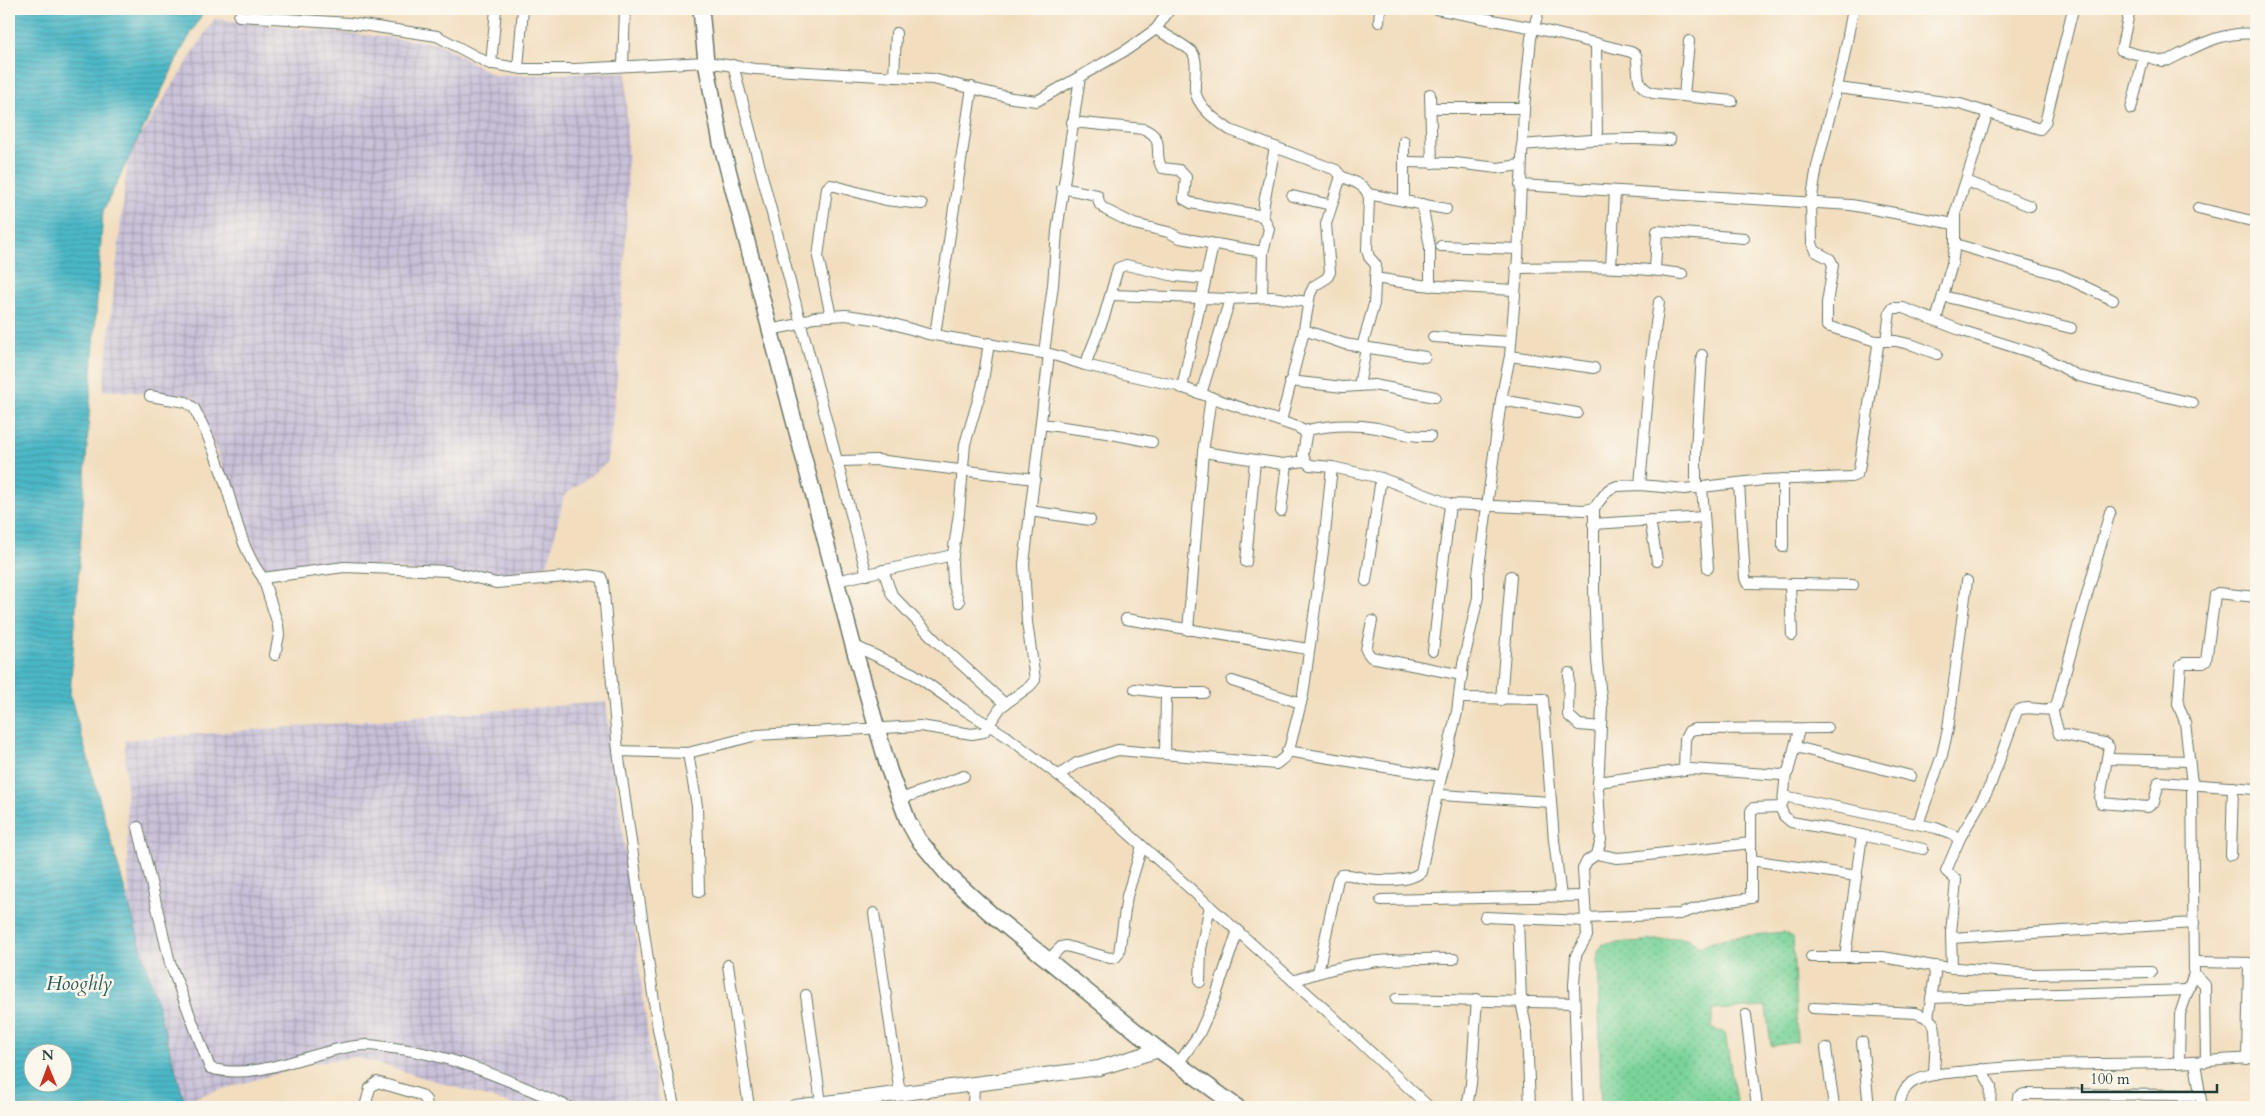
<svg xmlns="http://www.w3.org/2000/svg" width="2265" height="1116" font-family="Cardo,serif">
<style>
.industrial{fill:url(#industrial-grid)}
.grass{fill:url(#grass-dots);stroke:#4c8866}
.water{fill:url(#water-rules);stroke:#367a7e;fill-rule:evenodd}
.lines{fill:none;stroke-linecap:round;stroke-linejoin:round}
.street-casing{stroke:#697565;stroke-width:12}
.secondary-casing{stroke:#697565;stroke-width:16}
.primary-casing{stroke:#697565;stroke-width:18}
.street{stroke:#fff;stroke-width:10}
.secondary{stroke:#fff;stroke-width:14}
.primary{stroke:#fff;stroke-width:15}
.labels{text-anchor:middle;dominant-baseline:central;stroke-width:5;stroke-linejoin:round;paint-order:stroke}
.water-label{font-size:20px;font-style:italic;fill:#2a5c59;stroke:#fbf7ec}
</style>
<defs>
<pattern id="industrial-grid" width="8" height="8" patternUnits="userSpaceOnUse" patternTransform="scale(1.25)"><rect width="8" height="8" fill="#c8c0d8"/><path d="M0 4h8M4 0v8" fill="none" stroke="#a29db0"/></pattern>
<pattern id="grass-dots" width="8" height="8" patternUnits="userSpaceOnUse" patternTransform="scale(1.25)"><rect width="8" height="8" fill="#7ad399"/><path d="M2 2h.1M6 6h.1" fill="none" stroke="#63ac7e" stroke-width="1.8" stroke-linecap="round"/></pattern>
<pattern id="water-rules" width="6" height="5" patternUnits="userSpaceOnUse" patternTransform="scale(1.25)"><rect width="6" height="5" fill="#4cb8c7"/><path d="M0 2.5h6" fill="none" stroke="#3f97a2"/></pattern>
</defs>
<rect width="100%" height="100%" fill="#fbf7ec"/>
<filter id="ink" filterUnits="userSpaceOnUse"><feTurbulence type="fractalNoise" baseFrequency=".02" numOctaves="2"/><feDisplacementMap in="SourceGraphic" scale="10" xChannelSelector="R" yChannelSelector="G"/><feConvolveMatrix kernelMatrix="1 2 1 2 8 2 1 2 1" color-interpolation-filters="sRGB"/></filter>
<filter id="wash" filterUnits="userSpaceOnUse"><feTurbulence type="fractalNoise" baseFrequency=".0096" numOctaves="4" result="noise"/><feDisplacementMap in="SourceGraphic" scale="20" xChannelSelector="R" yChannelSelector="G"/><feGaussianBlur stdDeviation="1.12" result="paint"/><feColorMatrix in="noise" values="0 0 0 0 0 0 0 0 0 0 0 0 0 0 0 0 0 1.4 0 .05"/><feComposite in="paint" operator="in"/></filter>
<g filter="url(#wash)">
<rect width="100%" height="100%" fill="#f2debf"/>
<!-- industrial -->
<g class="industrial">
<path d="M214 19 438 43 495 76 626 72 628 192 619 358 608 462 564 496 548 564 482 580 377 566 265 573 194 396 103 390 128 157Z"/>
<path d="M606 702 651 1061 661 1107H520L356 1057 313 1063 178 1102 130 945 125 740Z"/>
</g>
<!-- grass -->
<path class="grass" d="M1784 932 1793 938 1797 1042 1771 1046 1766 1007 1712 1010V1029L1725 1033 1737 1107H1601L1598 952 1603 944 1681 938 1690 940 1699 947 1725 938Z"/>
<!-- water -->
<path class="water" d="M9 9H205L181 51 103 211 70 695 186 1107H9ZM32 1054H62V1084H32Z"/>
</g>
<g filter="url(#ink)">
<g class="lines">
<defs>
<g id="street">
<path d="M1436 9 1534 28 1631 52 1636 55C1640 72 1633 86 1653 93L1732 101"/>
<path d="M1539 9 1531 38 1524 108 1518 257 1510 356 1501 400 1478 575V597L1463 664 1457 712 1438 790 1441 795 1551 802"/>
<path d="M1853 9 1843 62 1817 166 1811 203 1812 243 1815 251 1830 259 1833 265 1827 303V326L1876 341H1896L1913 345 1937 354"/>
<path d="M2130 9 2121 50 2162 61 2169 60C2197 46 2224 30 2256 34"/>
<path d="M239 16 349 23 437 36 488 63 522 69H575L706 62 755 69 933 79 1012 98 1037 101 1128 49 1156 29 1170 9"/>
<path d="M1379 22 1380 9"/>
<path d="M1156 29C1163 34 1187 46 1192 52 1199 61 1194 79 1195 90 1197 107 1217 121 1230 130L1336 170 1341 176 1326 224 1330 272 1327 278 1314 286 1310 294 1303 335 1281 421"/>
<path d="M1596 43 1597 139"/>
<path d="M491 64 496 9"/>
<path d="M623 65 625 9"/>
<path d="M733 65 867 575"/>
<path d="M518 68 523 9"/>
<path d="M894 77 896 33"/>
<path d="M1838 88 1960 104 2040 129 2045 123 2073 9"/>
<path d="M1430 94 1432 163"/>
<path d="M1684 96 1689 41"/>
<path d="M1431 108H1524"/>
<path d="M2131 109 2144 56"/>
<path d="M1072 122 1144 129C1167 139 1152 153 1162 168L1179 170 1186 177 1184 199 1191 203 1263 216"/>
<path d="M1404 141V201"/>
<path d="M1522 145C1572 141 1620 137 1670 140"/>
<path d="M1405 162 1455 163 1498 168 1521 165"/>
<path d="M1341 176C1353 182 1366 184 1369 198L1367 250 1369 257 1376 265 1374 304 1362 347"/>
<path d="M1966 181 2030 206"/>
<path d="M1520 185 1851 205 1954 224"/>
<path d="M1062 188 1097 195 1100 205 1106 210 1134 224 1168 232 1180 238 1263 252 1269 229 1263 216 1264 203 1275 147"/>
<path d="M1368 194 1446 209"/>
<path d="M1292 196 1331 205"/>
<path d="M1422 204 1430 247V286"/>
<path d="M2198 208 2256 222"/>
<path d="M1955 244 2060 275 2113 300"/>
<path d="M1441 246 1518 249"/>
<path d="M1611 267 1615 191"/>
<path d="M1516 268C1572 267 1627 265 1682 274"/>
<path d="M1655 270 1657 231 1744 238"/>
<path d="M1375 278 1421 285 1514 290"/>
<path d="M1111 295 1230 299 1201 394"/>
<path d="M1943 296 2071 328"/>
<path d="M1262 297 1263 252"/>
<path d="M1230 299 1272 297 1308 302"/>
<path d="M831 316 818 257 827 188 830 185 835 186 886 200 922 204"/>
<path d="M1936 320 1952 264 1955 244V214L1988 112"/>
<path d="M769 330 795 325 814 317 846 315 880 320 928 334 1054 355 1085 365 1178 386 1297 427 1304 431 1306 436 1303 454 1305 461 1310 465 1332 467 1381 478 1450 504 1585 510 1594 508 1608 490 1617 486 1640 485 1684 489 1764 480 1851 477 1856 475 1859 470 1878 346 1876 341"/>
<path d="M1304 330 1345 344 1425 357"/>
<path d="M935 335 972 87"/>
<path d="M1433 337 1511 342"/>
<path d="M1886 341 1890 312 1893 308H1903L1960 330 2042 356 2078 376 2193 403"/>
<path d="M1044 353 1053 285 1057 231 1080 77"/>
<path d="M1510 356 1594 368"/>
<path d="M1085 365 1104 317 1118 268 1126 265 1175 276 1205 279"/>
<path d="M1290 381 1343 387 1374 385 1435 397"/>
<path d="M1359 386 1366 348"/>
<path d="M1182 388 1213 245"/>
<path d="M150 396 186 402 194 408C204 427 213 447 220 468 234 504 238 546 263 578L344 567 448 571 496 583 588 575 601 577 603 582 618 751 658 1029 674 1107"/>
<path d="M1501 400 1577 413"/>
<path d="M1041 424 1107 433 1152 442"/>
<path d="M1304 431C1328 425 1352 424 1377 428 1395 432 1411 437 1430 436"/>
<path d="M1203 452 1283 464 1305 461"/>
<path d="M839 461 877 460 1035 479"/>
<path d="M1783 479V547"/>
<path d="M1739 483 1745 578 1747 583 1853 585"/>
<path d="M1640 485 1651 360 1659 302"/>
<path d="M1702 487 1708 568"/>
<path d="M1696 488V449L1702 355"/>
<path d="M1030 511 1090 520"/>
<path d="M1281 511 1287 464"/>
<path d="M1650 520 1657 561"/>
<path d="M1593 524 1704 517"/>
<path d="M1246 562 1255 460"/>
<path d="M883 570 892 595 936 641 1005 704"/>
<path d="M263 578 278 625 279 635 275 655"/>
<path d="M836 581 953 555"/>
<path d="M1366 581 1381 478"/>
<path d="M1790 584 1792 635"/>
<path d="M959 602 953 583 952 562 959 513 965 444 982 387 989 343"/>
<path d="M1126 619 1308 649"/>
<path d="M1372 621 1366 650 1371 657 1462 675"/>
<path d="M1188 630 1203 452 1211 397"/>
<path d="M853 645 914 674 963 709 1006 736 1091 800 1328 1012 1429 1107"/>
<path d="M1433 651 1450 504"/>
<path d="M1569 673 1568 715 1579 725 1601 727"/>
<path d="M1232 681 1301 703"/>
<path d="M1135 689 1166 693H1204"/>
<path d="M1459 698 1543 699 1554 840 1561 897"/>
<path d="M1501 700 1511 576"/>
<path d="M2052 709 2059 734 2104 743 2109 747 2100 798 2101 803 2148 807 2154 802 2159 782 2256 789"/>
<path d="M1796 747 1911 776"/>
<path d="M618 751 688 753 757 735 920 726 972 734 984 732 1001 707 1030 686 1035 680 1027 622 1024 564 1049 354"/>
<path d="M1287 751 1440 776"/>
<path d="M688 753 697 806 699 892"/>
<path d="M1165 754 1166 693"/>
<path d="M2108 759 2189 761"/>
<path d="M1684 770 1685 739 1689 731 1695 729 1827 728"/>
<path d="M1059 775 1077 763 1118 750 1276 764 1285 757 1290 746 1303 695 1324 544 1332 467"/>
<path d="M1598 782 1691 769 1782 775 1788 772 1799 730"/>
<path d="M1784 796 1936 828 1960 838"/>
<path d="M898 800 964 776"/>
<path d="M1780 807 1784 816 1791 822 1848 832 1923 849"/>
<path d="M1918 824 1942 755 1948 729 1967 581"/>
<path d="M138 827 170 963 210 1068C259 1083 316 1047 367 1045 375 1045 385 1047 393 1048 454 1055 513 1082 569 1107"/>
<path d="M1597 854 1617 858 1631 857 1751 843"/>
<path d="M2231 855 2233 787"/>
<path d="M1751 860 1857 876"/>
<path d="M1381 900 1583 896"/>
<path d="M874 913 900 1094"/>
<path d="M1485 917 1585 921"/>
<path d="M1585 918 1680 914 1710 904 1751 898V811L1753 808 1780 807 1783 802 1786 773"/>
<path d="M1518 919 1521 1001 1527 1032 1530 1107"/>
<path d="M1951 938 2194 923"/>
<path d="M1811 957H1883L1933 966 1935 974 1928 1018"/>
<path d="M1845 957 1862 835"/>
<path d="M1048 960 1061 947 1066 946 1110 958 1116 957 1119 953 1127 896 1142 846"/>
<path d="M2194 962 2256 963"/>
<path d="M728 965 749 1107"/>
<path d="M1933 966 2031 974 2151 972"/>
<path d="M1952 968 1951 933 1956 880 1946 871 1960 838 1990 786 2017 711C2028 703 2045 715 2056 706L2110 512"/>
<path d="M1318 972 1338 879 1341 875C1350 873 1359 878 1368 879 1382 881 1410 882 1421 872L1438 790"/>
<path d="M2194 973 2205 985 2206 1062"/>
<path d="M1293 981C1351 960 1393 958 1454 959"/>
<path d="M1200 982 1201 949 1210 906"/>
<path d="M806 995 821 1103"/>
<path d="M1931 998 2188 990"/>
<path d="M1396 999 1574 1003"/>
<path d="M1813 1008 1916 1013C1922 1016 1929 1017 1933 1023 1938 1031 1934 1064 1934 1075"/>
<path d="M1746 1015 1757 1107"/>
<path d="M1862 1042 1869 1107"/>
<path d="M1826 1048 1834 1107"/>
<path d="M2247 1059 2249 963"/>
<path d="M2195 1062 2202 1107"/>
<path d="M2179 1063 2180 1014 2194 973 2192 784 2185 722 2178 704 2181 665 2184 663H2203L2206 661 2215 595 2218 593 2256 597"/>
<path d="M1178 1064 1199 1034 1214 1001 1238 930"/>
<path d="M1981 1069 1991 1086 1990 1107"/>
<path d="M365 1107 370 1088 377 1082 421 1095 426 1100 427 1107"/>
<path d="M973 1107 974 1083"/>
<path d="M1467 1107 1471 1084 1477 999"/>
<path d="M1578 1107 1574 985 1576 955 1587 936 1583 869 1587 861 1597 854 1601 840 1598 788 1602 706 1597 661 1594 590V508"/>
<path d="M1899 1107C1901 1096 1903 1088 1913 1082 1929 1073 1950 1073 1968 1071 2036 1063 2105 1064 2173 1063 2201 1062 2228 1059 2256 1058"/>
<path d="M2017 1107 2018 1097 2024 1094 2200 1095"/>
</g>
<path id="secondary" d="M795 1107 1099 1068 1159 1050"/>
<path id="primary" d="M701 9 706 62 721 143 853 645 889 770 908 821 918 839 948 875 990 913 1159 1050 1237 1107"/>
</defs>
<!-- street casing -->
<use href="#street" class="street-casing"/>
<!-- secondary casing -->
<use href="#secondary" class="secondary-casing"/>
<!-- primary casing -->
<use href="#primary" class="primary-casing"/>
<!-- street -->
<use href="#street" class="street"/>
<!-- secondary -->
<use href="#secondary" class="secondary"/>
<!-- primary -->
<use href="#primary" class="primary"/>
</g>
</g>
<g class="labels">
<!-- water labels -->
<g class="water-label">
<text x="79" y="983">Hooghly</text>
</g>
</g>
<!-- margin -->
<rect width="2265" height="1116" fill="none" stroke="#fbf7ec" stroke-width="30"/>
<!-- north arrow -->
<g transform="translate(48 1068) rotate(359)"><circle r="24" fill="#fbf7ec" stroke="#a3ada2"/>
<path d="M0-4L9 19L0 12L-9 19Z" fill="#c8321e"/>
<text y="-8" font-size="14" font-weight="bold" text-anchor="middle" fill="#1f3d34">N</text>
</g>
<!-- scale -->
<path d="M2082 1084v8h135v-8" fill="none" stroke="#1f3d34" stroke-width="2.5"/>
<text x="2090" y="1084" font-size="15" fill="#1f3d34" stroke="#fbf7ec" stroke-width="4" paint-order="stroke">100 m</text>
</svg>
